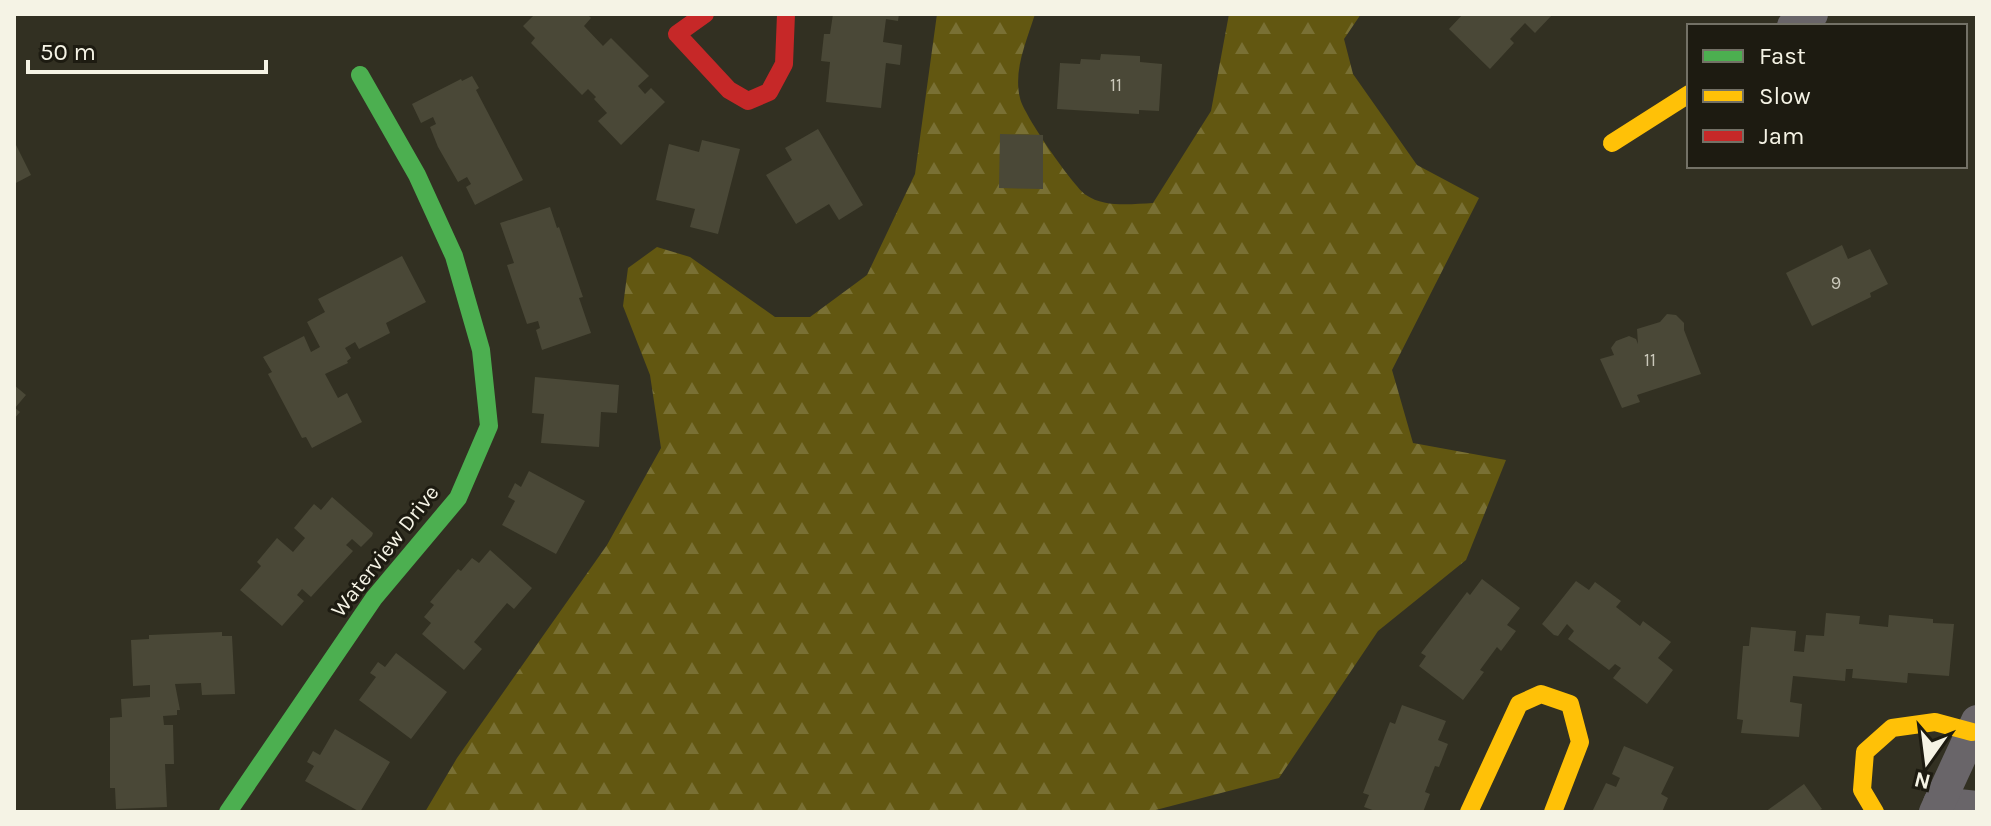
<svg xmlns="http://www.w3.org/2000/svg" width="1991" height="826" font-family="Karla,sans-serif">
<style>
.forest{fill:url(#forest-firs)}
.building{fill:#4a4837}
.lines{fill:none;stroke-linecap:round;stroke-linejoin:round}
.street{stroke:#696569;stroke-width:32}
.fast{stroke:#4caf50;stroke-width:18}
.slow{stroke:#ffc107;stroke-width:18}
.jam{stroke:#c62828;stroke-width:18}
.labels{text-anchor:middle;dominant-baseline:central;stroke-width:6;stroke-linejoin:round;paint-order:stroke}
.number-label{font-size:18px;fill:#cac8ba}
.street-label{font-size:22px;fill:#f5f3e5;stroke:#1d1b11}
</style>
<defs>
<pattern id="forest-firs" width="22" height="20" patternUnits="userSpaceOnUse" patternTransform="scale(2)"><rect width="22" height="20" fill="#625711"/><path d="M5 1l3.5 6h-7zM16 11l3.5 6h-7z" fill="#797034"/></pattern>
</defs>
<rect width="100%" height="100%" fill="#323022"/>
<!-- forest -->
<path class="forest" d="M937 14H1035C1027 40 1013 70 1020 98 1023 114 1073 186 1086 195 1105 208 1132 204 1153 203L1211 111 1229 14H1361L1344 39 1353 74 1417 165 1479 198 1392 370 1413 443 1506 460 1466 560 1378 631 1279 778 1148 812H425L457 758 607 545 661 448 650 375 623 306 628 268 657 247 690 257 775 317H810L867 275 915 174Z"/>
<!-- building -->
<g class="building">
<path d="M535 14H587L591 18 584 26 603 46 611 38 649 76 638 86 645 94 651 88 665 102 621 145 598 121 607 113 594 99 596 97 588 89 582 95 531 43 535 38 523 26Z"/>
<path d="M833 14H899L898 21 886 19 883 42 902 45 900 65 886 63 881 108 826 102 830 62 821 61 824 34H830Z"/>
<path d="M1463 14H1553L1535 33 1525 23 1510 39 1514 43 1490 69 1449 29Z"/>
<path d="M1101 54 1140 56V62L1162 64 1159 111 1139 110V114L1057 109 1060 63 1080 64 1081 59 1100 60Z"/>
<path d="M472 76 479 88 476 90 523 180 475 205 466 187 471 184 467 177 458 182 438 147 430 127 436 124 433 117 421 123 412 104 461 79 462 81Z"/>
<path d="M818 129 863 205 839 220 829 204 796 224 766 175 792 160 785 148Z"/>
<path d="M1000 134 1043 135V189L999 188Z"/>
<path d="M702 140 740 149 718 234 690 227 695 209 656 200 669 144 699 152Z"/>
<path d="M14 141 31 175 14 184Z"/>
<path d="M550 207 557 228 559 227 583 297 579 298 591 333 542 350 536 330 540 328 538 321 527 324 513 283 507 265 514 263 500 223Z"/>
<path d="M1842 245 1848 259 1870 249 1888 284 1870 293 1871 297 1812 326 1786 273Z"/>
<path d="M402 256 426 302 386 323 390 333 359 349 355 342 345 348 351 358 347 361 348 363 325 374 338 398 347 393 362 422 312 448 306 437 302 438 268 374 272 372 263 357 304 336 311 352 320 347 307 322 325 312 318 299Z"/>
<path d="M1667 314 1676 315 1684 323V330L1701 374 1637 395 1640 402 1622 408 1600 359 1614 355 1611 348 1616 341 1629 336 1636 339 1638 344 1637 329 1660 322Z"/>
<path d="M535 377 619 385 617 413 601 412 599 447 541 443 544 414 532 413Z"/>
<path d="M14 385 26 395 15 408 20 412 14 419Z"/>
<path d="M529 471 585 501 556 554 502 525 515 501 508 497 515 483 521 487Z"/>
<path d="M332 497 373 533 372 536 361 547 352 539 346 545 353 551 311 597 302 589 297 595 304 601 282 626 240 590 261 566 257 562 277 538 293 552 305 538 294 528 314 504 321 510Z"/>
<path d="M490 550 532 588 514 609 507 603 474 642 482 649 464 670 422 634 431 623 424 617 434 605 430 602 458 569 461 571 472 558 479 563Z"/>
<path d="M1482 579 1520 608 1507 625 1516 631 1501 651 1497 647 1480 670 1484 672 1463 700 1419 666 1426 656 1421 653 1467 592 1470 595Z"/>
<path d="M1576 581 1589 590 1595 582 1621 601 1616 607 1640 626 1643 621 1671 642 1658 658 1673 670 1647 704 1613 678 1621 668 1615 664 1609 670 1568 639 1574 631 1567 624 1558 636 1554 635 1542 624Z"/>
<path d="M1826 613 1860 616 1859 624 1888 627 1889 615 1933 619V623L1954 624 1949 676 1908 673 1907 683 1852 678 1853 669H1846L1845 681 1793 676 1790 702 1802 704 1799 737 1741 733 1743 720 1737 719 1743 646H1749L1751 627 1796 631 1794 651 1804 652 1806 635 1824 636Z"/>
<path d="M222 632V636H232L235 694 202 695 201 683 175 684 180 710H177V715L163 716 164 725H173L174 764H165L167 807 116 809 115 788H110V718L122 717 121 699 150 697V685L133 686 131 640 149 639V635Z"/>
<path d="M396 653 447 692 411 739 359 700 376 677 370 673 378 662 385 667Z"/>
<path d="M1402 705 1446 721 1438 740 1448 744 1439 767 1435 766 1425 792 1430 794 1423 812H1378L1364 807 1369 795 1363 793 1390 722 1395 724Z"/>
<path d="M335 729 390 762 360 812 305 781 314 766 307 762 313 751 320 755Z"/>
<path d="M1624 746 1674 767 1661 794 1668 798 1662 812H1592L1606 783 1616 787 1620 778 1612 774Z"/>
<path d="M1804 784 1822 809 1817 812H1765Z"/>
</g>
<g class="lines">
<!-- street -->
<g class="street">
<path d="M1793 26 1812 14"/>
<path d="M1939 803 1977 807"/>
<path d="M1935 812 1977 721"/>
</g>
<!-- fast -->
<path class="fast" d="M228 812 374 598 458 498 489 426 481 350 454 256 417 175 360 75"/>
<!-- slow -->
<g class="slow">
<path d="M1612 143 1689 94"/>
<path d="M1469 812 1519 704 1541 694 1570 704 1580 742 1553 812"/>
<path d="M1875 812 1862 790 1865 752 1892 728 1935 722 1972 732"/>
</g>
<!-- jam -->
<path class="jam" d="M705 14 677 34 729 90 748 101 769 92 784 64 786 14"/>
</g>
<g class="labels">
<!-- number labels -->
<g class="number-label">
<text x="1116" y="85">11</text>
<text x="1836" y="283">9</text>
<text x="1650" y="360">11</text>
</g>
<!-- street labels -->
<g class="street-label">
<text transform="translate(385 551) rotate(-52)">Waterview Drive</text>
</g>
</g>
<!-- border -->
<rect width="1991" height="826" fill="none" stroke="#f5f3e5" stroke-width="32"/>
<!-- legend -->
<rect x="1687" y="24" width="280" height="144" fill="#1d1b11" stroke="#737166" stroke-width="2"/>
<rect x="1703" y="50" width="40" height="12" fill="#4caf50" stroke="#737166" stroke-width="2"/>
<text x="1759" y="64" font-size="24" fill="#f5f3e5">Fast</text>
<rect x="1703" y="90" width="40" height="12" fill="#ffc107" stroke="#737166" stroke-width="2"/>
<text x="1759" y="104" font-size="24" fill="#f5f3e5">Slow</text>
<rect x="1703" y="130" width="40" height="12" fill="#c62828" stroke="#737166" stroke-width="2"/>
<text x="1759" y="144" font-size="24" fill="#f5f3e5">Jam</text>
<!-- north arrow -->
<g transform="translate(1927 762) rotate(194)" stroke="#1d1b11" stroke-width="6" paint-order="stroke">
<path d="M0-6L14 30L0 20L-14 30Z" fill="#f5f3e5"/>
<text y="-12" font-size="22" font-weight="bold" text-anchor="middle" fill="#f5f3e5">N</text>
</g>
<!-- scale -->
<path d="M28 60v12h238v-12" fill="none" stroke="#f5f3e5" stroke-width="4"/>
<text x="40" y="60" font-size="24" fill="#f5f3e5" stroke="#1d1b11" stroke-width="6" paint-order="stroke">50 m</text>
</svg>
